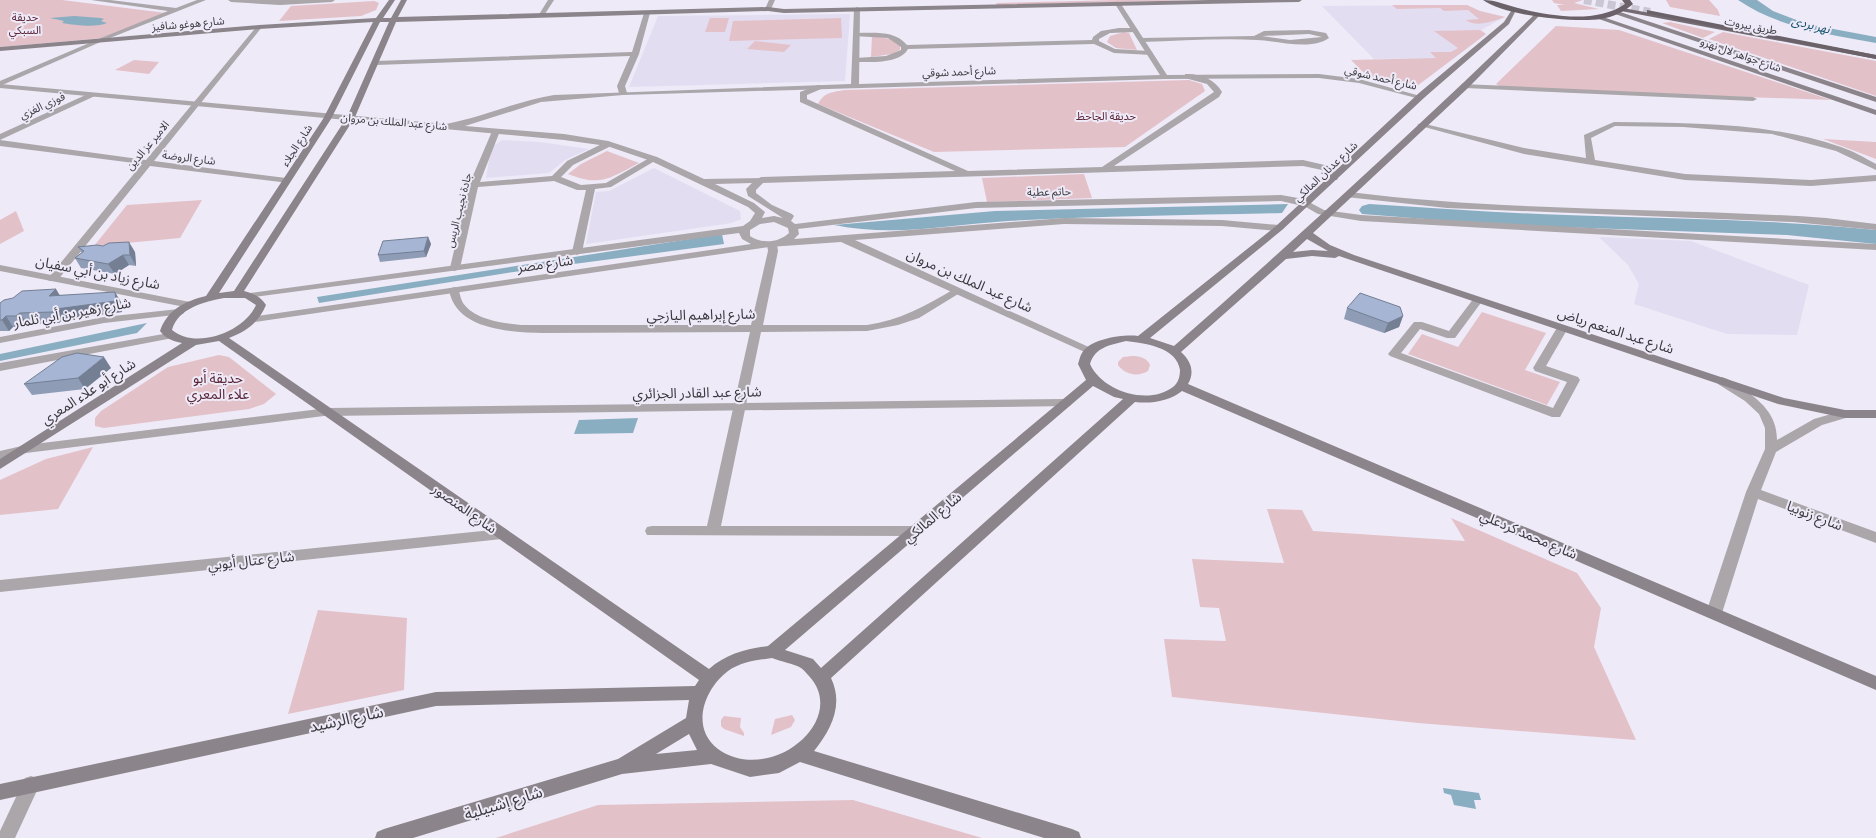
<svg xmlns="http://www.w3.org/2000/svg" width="1876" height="838" font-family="Barlow,'Noto Sans Arabic',sans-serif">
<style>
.built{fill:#e3ddf2}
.green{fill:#e3c1c9}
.water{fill:#8aaec1}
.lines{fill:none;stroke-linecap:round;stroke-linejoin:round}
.river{fill:#8aaec1;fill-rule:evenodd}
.trunk-tunnel{stroke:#cac6d3;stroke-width:8;stroke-dasharray:8 4;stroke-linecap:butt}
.minor{fill:#aba6aa;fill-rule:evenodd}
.tertiary{fill:#aba6aa;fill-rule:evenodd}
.secondary{fill:#8b848a;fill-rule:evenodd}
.primary{fill:#746b73;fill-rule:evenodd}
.trunk{fill:#6a6169;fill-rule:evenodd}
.wall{fill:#8f9cb6}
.shaded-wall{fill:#747f94}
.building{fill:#a6b5d4;stroke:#747f94}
.labels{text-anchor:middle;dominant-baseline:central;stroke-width:4;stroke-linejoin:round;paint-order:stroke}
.far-park-label{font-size:11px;fill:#5a2637;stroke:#eeeaf8}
.far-street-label{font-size:11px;fill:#3a383e;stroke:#eeeaf8}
.far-water-label{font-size:12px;font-style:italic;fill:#10516e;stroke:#eeeaf8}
.street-label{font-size:14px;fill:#3a383e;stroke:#eeeaf8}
.park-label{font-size:14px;fill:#5a2637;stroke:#eeeaf8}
.near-street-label{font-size:16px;fill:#3a383e;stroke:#eeeaf8}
</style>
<rect width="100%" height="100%" fill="#eeeaf8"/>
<!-- built -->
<g class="built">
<path d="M1467 5 1480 11 1505 17 1481 30 1486 34 1454 58 1374 59 1322 6Z"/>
<path d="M850 14 845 81 629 87 658 16Z"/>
<path d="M502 140 540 142 589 149 565 160 549 173 486 178 491 148Z"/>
<path d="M654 168 740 211 741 219 732 223 586 244 596 192 609 191Z"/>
<path d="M1599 237 1691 241 1809 285 1797 335 1727 334 1634 304 1639 284 1628 265Z"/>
</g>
<!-- green -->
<g class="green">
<path d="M0 0H62L166 13 105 38 0 47Z"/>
<path d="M1117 0H1198L997 5 996 3Z"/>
<path d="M1552 0H1583L1574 3 1599 9 1561 11 1557 5H1565L1554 3Z"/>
<path d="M1666 0H1709L1718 10 1720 16 1670 7Z"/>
<path d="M374 1 379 3 376 10 361 16 279 21 291 6Z"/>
<path d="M1392 5H1467L1480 11 1505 17C1494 21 1476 28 1466 20L1479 19 1468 10 1444 11 1440 8 1397 9Z"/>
<path d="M710 18H729L725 32H705Z"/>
<path d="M841 18 842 38 729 41 733 21Z"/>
<path d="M1670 22 1715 32 1703 38 1662 23Z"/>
<path d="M1556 26 1619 30 1831 100 1502 88 1496 84Z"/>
<path d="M1480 30 1486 34 1413 89 1370 79 1351 60 1436 58 1430 52H1451L1458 48 1434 31Z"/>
<path d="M1124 32 1129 33 1137 50 1116 48 1107 42 1110 36Z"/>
<path d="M1723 32 1876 61V96L1709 39Z"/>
<path d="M872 36 892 39 900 46V50L892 54 871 57Z"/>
<path d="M755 41 791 45 784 52 747 49Z"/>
<path d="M134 60 159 62 149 74 115 70Z"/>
<path d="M1189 80 1202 84 1205 91 1125 147 934 152 818 104C824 92 833 92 845 90Z"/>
<path d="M1823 139 1876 142V159Z"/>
<path d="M607 151 639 163C610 178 601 187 568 174L581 164Z"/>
<path d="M1084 174 1092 198 987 202 982 178Z"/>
<path d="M202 200 180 238 94 246 127 205Z"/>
<path d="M16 211 24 231 0 244V220Z"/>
<path d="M1482 312 1546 333 1525 370 1560 382 1547 405 1408 354 1422 334 1458 347Z"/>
<path d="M219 355 229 357 276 394 264 404 249 409 104 428 95 426V418L101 411 168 367Z"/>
<path d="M1132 356C1140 356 1147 358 1150 365L1148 371C1138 377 1125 375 1118 365V362L1123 357Z"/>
<path d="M93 447 58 509 0 515V480L46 459Z"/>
<path d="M1267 509 1302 510 1313 531 1465 541 1451 518 1577 573 1601 608 1594 647 1636 740 1418 723 1172 697 1164 639 1226 641 1219 608 1200 607 1192 559 1284 563Z"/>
<path d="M318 610 407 618 404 690 288 714Z"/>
<path d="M792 715 795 720 791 727 771 735 775 719Z"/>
<path d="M724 716 741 718 740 727 744 733V736L724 729 721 726V720Z"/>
<path d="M853 800 982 838H496L598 805Z"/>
</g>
<!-- water -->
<g class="water">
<path d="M1738 0H1757L1773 11 1807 24 1876 37V43C1828 34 1779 28 1738 0Z"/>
<path d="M74 16 101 18 104 19 101 21 107 23C96 28 75 25 62 23L64 21 50 18Z"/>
<path d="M1288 204 1282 213C1190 215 1099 216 1008 221 948 225 894 237 834 225L995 211Z"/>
<path d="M722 234 724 244 507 273 319 303 317 297Z"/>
<path d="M147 323 137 333 0 361V354Z"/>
<path d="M638 418 633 433 574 434 579 420Z"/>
<path d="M1443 788 1479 793 1481 800H1474L1476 809 1454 805 1451 795 1444 793Z"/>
</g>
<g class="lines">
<!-- river -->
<path class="river" d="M1369 204C1435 208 1500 213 1566 215 1669 219 1773 219 1876 230V244L1787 235 1501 225 1362 214 1359 210 1362 206Z"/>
<!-- trunk-tunnel -->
<path class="trunk-tunnel" d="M1584 0 1650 12"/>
<!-- minor -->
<g class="minor">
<path d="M91 0H110L176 8 197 0H206L105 40 0 86V81L101 38 168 11Z"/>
<path d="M228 0H335L332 2 280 5 231 2Z"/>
<path d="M548 0H554L543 17H539L538 16Z"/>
<path d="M769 0H775L771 9 768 11 765 9Z"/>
<path d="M647 11 650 13 639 54 625 86 627 93 623 95 619 93 617 86 630 56 376 65 372 63 376 61 632 52 644 13Z"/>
<path d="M257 26 262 27 154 161 286 178 289 179V183L150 166 57 281H49L48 279 49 277 142 164 0 146V140L146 160Z"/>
<path d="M1119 28H1135L1138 30 1135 32 1110 33 1099 39V41L1115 49 1149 51 1153 53 1152 55 1114 53 1094 44 908 49C900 64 871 62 856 62L852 60 856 58 886 56 901 50V47L888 38 854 36 853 35 856 33C873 33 895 30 907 45L1092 40 1093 37 1101 31Z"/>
<path d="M1309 30 1326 33 1329 38C1310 51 1279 41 1257 40 1219 38 1180 41 1141 42L1138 40 1141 38 1254 36 1264 31ZM1309 34 1322 37 1290 40 1262 36Z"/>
<path d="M1185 74C1199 73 1215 79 1222 92L1219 97 1114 166 1303 160 1329 166 1338 178 1337 180H1331L1322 170 1303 166 761 183 756 180 761 177 955 171 800 102V92L818 85H821V89L807 95V99L968 171 1102 167 1214 92 1207 84 1185 78Z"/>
<path d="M1462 84 1753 97 1757 99 1753 101 1465 88 1461 86Z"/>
<path d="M90 93 97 95 0 140V134Z"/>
<path d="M1614 122C1690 123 1769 122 1841 147 1853 151 1865 158 1876 164V170L1836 151 1772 134 1683 127 1615 126 1591 138 1595 160 1685 174 1811 180 1876 175V181L1811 186 1685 180 1524 154 1417 125 1421 123 1524 148 1586 158 1584 135Z"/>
<path d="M493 129 500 131 480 182 552 176 567 161 608 141 612 144 611 146 573 165 561 177 581 185 606 183 651 157 658 159 611 187 595 189 582 252 577 255 572 252 586 190H577L554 181 478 187 460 268 455 271 451 270 450 268 469 185Z"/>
<path d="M1349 192C1508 212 1667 207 1826 218L1876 224V230L1793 222 1447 208 1346 197V193Z"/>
<path d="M1307 201 1324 210 1361 215 1876 244V250L1361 221 1318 214 1304 206 1302 204Z"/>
<path d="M772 241 777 244 778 251 763 325H867C900 320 926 306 954 289H962L963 291 919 318 898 325 867 331 761 332 721 526H914L919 527 921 531 919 535 914 536 647 535 645 531 647 527 652 526H707L750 332 543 333C510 332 456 330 449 290L454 287 458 288C460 293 460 298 463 303 475 320 502 323 521 325H751L768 251 767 244Z"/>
<path d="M1478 297 1483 300 1455 338H1447L1420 329 1401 353 1553 408 1567 382 1535 371 1533 368 1558 326H1566L1568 328 1546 366 1578 377 1580 380 1560 417H1552L1390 356 1388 354 1414 322H1422L1449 331 1474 298Z"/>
<path d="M1722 377C1729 379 1734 383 1740 387 1760 400 1777 414 1777 440L1814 419 1845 410 1849 411 1851 414 1849 417 1822 425 1776 452 1761 490 1876 532V543L1758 499 1722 613 1719 617 1714 619 1709 617 1706 613 1746 492 1765 449V428L1759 414 1745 401 1718 384 1716 381 1718 378Z"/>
<path d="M328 408 332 409 334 412 332 415 26 453 0 459V451L26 445Z"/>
<path d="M502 529 507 530 509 534 507 538 502 539 0 592V580Z"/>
<path d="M31 776 37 778 40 784 15 838H0V831L25 778Z"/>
</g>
<!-- tertiary -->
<g class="tertiary">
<path d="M1118 2 1121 4 1167 75 1319 74 1359 79 1424 97 1420 99 1359 83 1319 78 1165 79 623 95 541 102 465 126 564 134 608 141 657 157 704 179 764 178 766 180 756 190V193L772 205 792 214 794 216 791 221 795 224 976 202 1281 195 1298 198 1312 204 1307 207 1281 201 976 208 798 229 799 234 794 239 1064 218 1222 220 1279 225 1284 228 1279 231 1222 226 1064 224 855 240 1093 349 1095 351 1089 354 841 242 769 247 255 322 251 321 249 319 251 317 751 244 742 239 739 233 246 298 245 296 246 294 250 293 743 226 750 221 755 213 748 207 651 161 607 146 564 140 0 88V84L446 124C483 117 517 101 554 95L851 84 854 9 857 7 860 9 859 84 1160 75 1115 4ZM752 183 746 189 748 196 783 218 774 216 762 218 765 212 754 203 715 184ZM774 222 788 228 789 233C778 243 762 244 750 236V230L760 224Z"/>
<path d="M0 265 190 302 195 305 190 308 0 271Z"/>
<path d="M179 309 184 312 183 314 104 323 0 343V337L104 317Z"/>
<path d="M169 333 175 336 173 338 0 371V363Z"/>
<path d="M1066 399 1070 400 1072 403 1070 406 328 416 322 412 328 408Z"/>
</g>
<!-- secondary -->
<g class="secondary">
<path d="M389 0H395L383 18H391L401 0H407L398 17 768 7 784 9 1209 0H1302L1299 2 784 13 768 11 396 22 355 117 244 291C254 294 260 296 266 305 259 322 247 331 229 338L709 669C726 654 746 649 768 646L1086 380 1078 364C1079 361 1080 356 1082 353 1090 339 1123 334 1138 336L1276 226 1419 93 1504 22 1513 8H1517L1509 24 1425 97 1282 230 1150 338 1174 346C1297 238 1418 127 1536 13H1540V15L1468 88 1313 233 1330 245 1354 255 1784 398 1845 410H1876V418H1845L1778 404 1339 256 1335 258 1312 256 1286 259 1181 352C1191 361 1195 372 1188 384L1876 676V690L1182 391C1170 401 1151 404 1135 402L831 678C844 705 831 730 814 751L1072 829 1079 832 1081 838H1044L800 762 779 773 750 777 711 764 622 774 413 838H375L377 832 384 829 618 759 686 718 689 700 436 706 0 800V784L436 692 695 686 699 680 219 341 196 345 0 469V459L182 343C173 341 166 339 160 331 167 310 185 301 206 296L323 119 373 22 259 29 0 51V47L259 25 376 18ZM380 22H389L347 117 234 291 219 293 331 119ZM1307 239 1328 251 1312 250 1293 252ZM224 298H245L256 305C244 332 196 350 172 330 178 308 204 302 224 298ZM1126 341C1144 343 1177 347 1180 370 1180 377 1178 383 1173 387 1148 406 1102 391 1090 364 1095 347 1110 345 1126 341ZM1093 386 1114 397 1123 399 821 668 813 659 785 650ZM772 658C781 662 793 663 801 668 804 670 807 674 809 676 850 720 770 786 718 749 690 728 704 689 728 671 741 662 757 660 772 658ZM689 734 697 750 656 754Z"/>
<path d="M1617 11 1876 97V102L1615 14 1614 13Z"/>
<path d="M1596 16H1600L1876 110V115L1596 18Z"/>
</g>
<!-- primary -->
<path class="primary" d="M1623 8 1876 55V59L1621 11V9Z"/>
<!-- trunk -->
<g class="trunk">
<path d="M1483 0C1496 0 1506 5 1518 8 1551 16 1596 24 1625 4L1622 0H1630L1633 4C1624 12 1613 17 1601 19 1575 23 1505 16 1483 0Z"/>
<path d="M1647 10 1876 55V59L1650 14H1647Z"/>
</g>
</g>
<!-- wall -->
<g class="wall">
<path d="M428 237 431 244 426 257 380 262 378 255Z"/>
<path d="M78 247 135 252 136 266 129 265 115 274 81 268 75 258 82 253Z"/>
<path d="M60 295 121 302 122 312 63 319 59 323 27 324 23 327H13L9 331H0V303Z"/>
<path d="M1347 308 1403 316 1399 327 1384 333 1344 319Z"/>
<path d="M111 368 85 389 32 395 24 384Z"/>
</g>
<!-- shaded-wall -->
<g class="shaded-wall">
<path d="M428 237 431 244 426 257 424 251Z"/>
<path d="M129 242 135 252 136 266 130 255Z"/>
<path d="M123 255 129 265 115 274 108 264Z"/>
<path d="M56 289 62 299 49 296Z"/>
<path d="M115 292 121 302 122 312 63 319 59 323 52 312 56 309Z"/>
<path d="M20 313 27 324 23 327 16 316Z"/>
<path d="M6 316 13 327 9 331 2 320Z"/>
<path d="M1403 316 1399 327 1384 333 1388 323Z"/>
<path d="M104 357 111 368 85 389 78 378Z"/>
</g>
<!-- building -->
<g class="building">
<path d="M428 237 424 251 378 255 383 241Z"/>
<path d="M129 242 130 255H123L108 264 75 258 84 251 78 247 97 245 103 246 109 243Z"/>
<path d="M56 289 49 296 115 292 116 301 56 309 52 312 20 313 16 316H6L2 320H0V303L4 300 13 298 22 291Z"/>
<path d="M1360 293 1400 307 1403 316 1388 323 1347 308Z"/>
<path d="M77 353 104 357 78 378 24 384 62 357Z"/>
</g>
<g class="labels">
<!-- far-park labels -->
<g class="far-park-label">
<text x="25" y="16">حديقة<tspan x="25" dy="13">السبكي</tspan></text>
<text x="1106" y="115">حديقة الجاحظ</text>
</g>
<!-- far-street labels -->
<g class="far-street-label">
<text transform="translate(188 23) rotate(-5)">شارع هوغو شافيز</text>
<text transform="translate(1751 25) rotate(11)">طريق بيروت</text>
<text transform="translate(1741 54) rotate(19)">شارع جواهر لال نهرو</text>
<text transform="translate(959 71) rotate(-2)">شارع أحمد شوقي</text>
<text transform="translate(1381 77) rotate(13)">شارع أحمد شوقي</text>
<text transform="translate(42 105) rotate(-25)">فوزي الغزي</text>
<text transform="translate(394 121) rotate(5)">شارع عبد الملك بن مروان</text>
<text transform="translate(147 145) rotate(-50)">الامير عز الدين</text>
<text transform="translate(296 145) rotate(-57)">شارع الجلاء</text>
<text transform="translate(189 157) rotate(7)">شارع الروضة</text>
<text transform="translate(1325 171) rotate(-43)">شارع عدنان المالكي</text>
<text transform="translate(1049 191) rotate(-1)">حاتم عطية</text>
<text transform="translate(458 210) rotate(-76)">جادة نجيب الريس</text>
</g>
<!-- far-water labels -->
<g class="far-water-label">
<text transform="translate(1811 24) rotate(14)">نهر بردى</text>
</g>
<!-- street labels -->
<g class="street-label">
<text transform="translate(545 263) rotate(-8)">شارع مصر</text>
<text transform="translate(98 272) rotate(11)">شارع زياد بن أبي سفيان</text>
<text transform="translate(970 280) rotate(24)">شارع عبد الملك بن مروان</text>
<text transform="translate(72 312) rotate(-10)">شارع زهير بن أبي ثلمار</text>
<text transform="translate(701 314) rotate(-1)">شارع إبراهيم اليازجي</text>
<text transform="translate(1616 330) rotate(18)">شارع عبد المنعم رياض</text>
<text transform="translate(88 391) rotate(-33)">شارع أبو علاء المعري</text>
<text transform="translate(697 392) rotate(-1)">شارع عبد القادر الجزائري</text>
<text transform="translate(465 508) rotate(35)">شارع المنصور</text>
<text transform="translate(1815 515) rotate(21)">شارع زنوبيا</text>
<text transform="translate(932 517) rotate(-40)">شارع المالكي</text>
<text transform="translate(1529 534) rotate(23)">شارع محمد كردعلي</text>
<text transform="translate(251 560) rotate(-6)">شارع عتال أيوبي</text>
</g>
<!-- park labels -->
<g class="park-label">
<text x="218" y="377">حديقة أبو<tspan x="218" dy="16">علاء المعري</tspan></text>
</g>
<!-- near-street labels -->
<g class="near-street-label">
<text transform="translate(346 718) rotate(-12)">شارع الرشيد</text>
<text transform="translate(503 802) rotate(-17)">شارع إشبيلية</text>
</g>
</g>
</svg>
